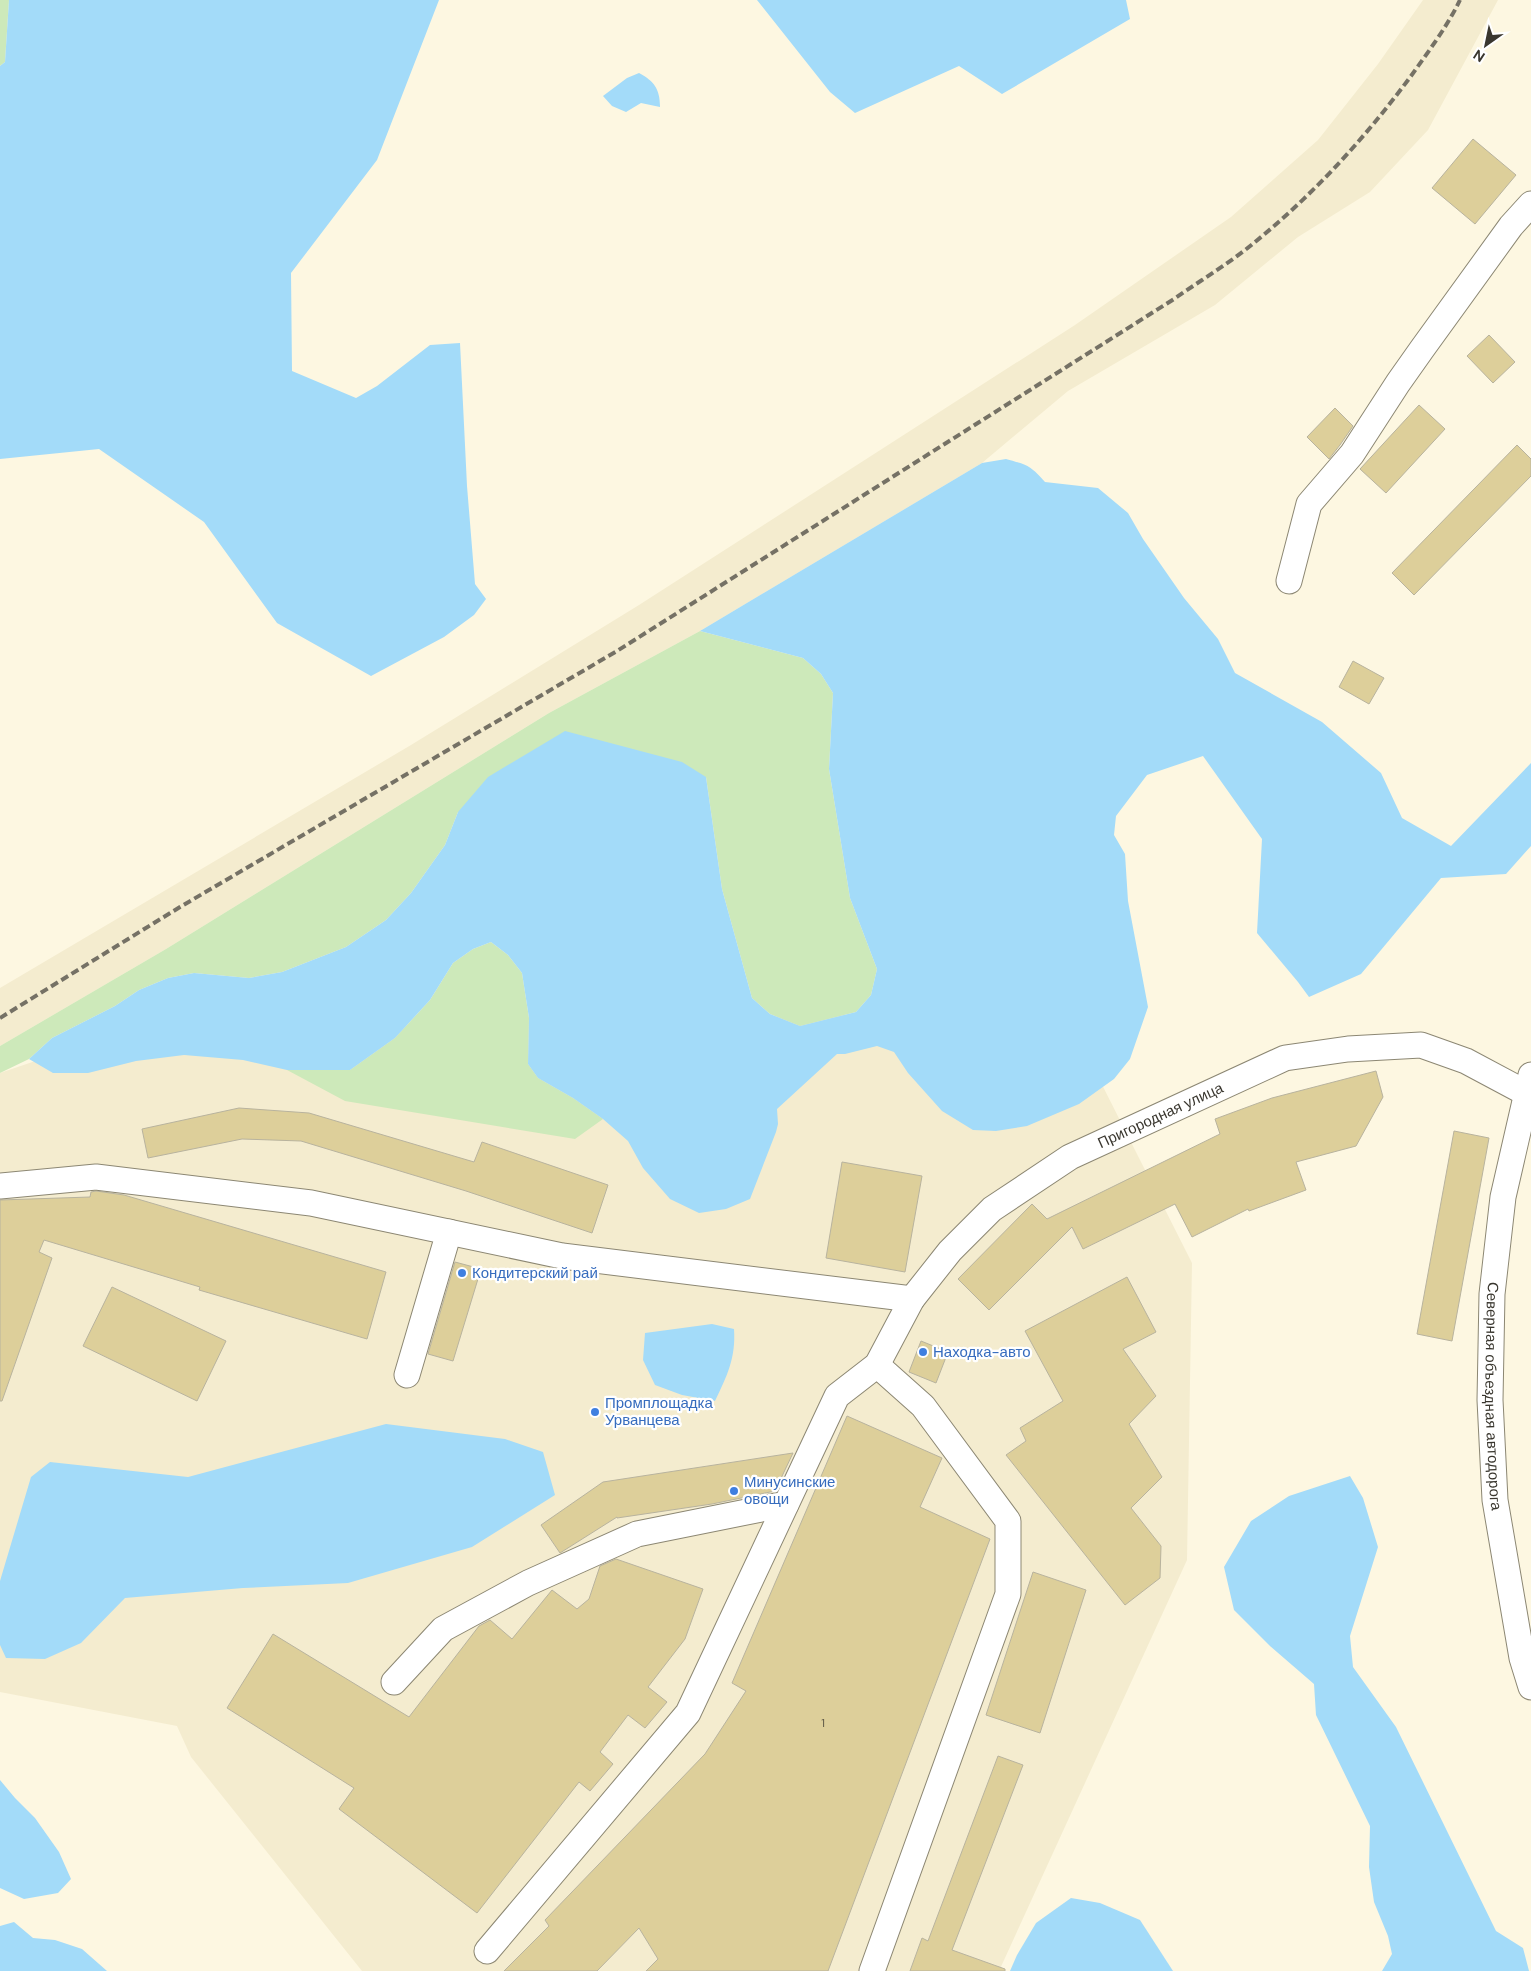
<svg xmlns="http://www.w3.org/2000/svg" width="1531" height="1971" font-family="'DM Sans',sans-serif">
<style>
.built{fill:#f4eccf}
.green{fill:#cde9ba}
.water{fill:#a3dbf9}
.building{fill:#ddcf9a;stroke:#b8b39e}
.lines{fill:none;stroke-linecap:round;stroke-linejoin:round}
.minor-casing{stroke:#8c8773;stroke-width:27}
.minor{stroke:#fff;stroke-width:25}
.rail{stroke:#757165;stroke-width:4;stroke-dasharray:8 4;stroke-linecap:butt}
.shop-dot{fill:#3f7fe0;stroke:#fff;stroke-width:2}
.labels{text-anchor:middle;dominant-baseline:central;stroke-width:4.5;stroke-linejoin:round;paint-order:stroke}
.number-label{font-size:12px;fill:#625c49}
.street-label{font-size:15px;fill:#39362e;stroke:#fff}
.shop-label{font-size:15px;fill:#366cbe;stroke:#fff;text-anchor:start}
</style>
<rect width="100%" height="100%" fill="#fdf7e1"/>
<!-- built -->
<g class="built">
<path d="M1423 0H1498L1428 130 1370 192 1298 237 1215 305 1068 391 982 463 700 631 549 713 166 949 0 1046V988L411 745 639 605 1075 325 1231 217 1318 140 1378 64Z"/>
<path d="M889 1014 1084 1049 1192 1263 1187 1560 999 1971H362L191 1757 177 1726 0 1692V1073L124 1031Z"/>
</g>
<!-- green -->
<g class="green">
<path d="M0 0H9L5 62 0 66Z"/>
<path d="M700 631 803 658 821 674 833 693 829 769 850 898 877 969 871 995 856 1012 800 1026 770 1014 752 998 722 889 706 777 458 812 445 845 411 893 386 920 346 947 282 972 249 978 194 973 168 978 139 990 115 1006 52 1038 29 1059 0 1073V1046L166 949 549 713Z"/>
<path d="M491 942 508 955 522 973 529 1018 528 1064 538 1078 573 1098 603 1119 575 1139 345 1101 287 1070H350L395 1038 430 1000 453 963 473 949Z"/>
</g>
<!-- water -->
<g class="water">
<path d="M9 0H439L377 160 291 273 292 371 356 398 377 386 430 345 460 343 467 486 475 584 486 599 474 615 444 637 371 676 277 623 204 522 99 449 0 459V66L5 62Z"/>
<path d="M757 0H1126L1130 19 1002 94 959 66 855 113 830 92Z"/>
<path d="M639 73C654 81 660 89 660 107L641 103 626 112 612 106 603 96 627 78Z"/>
<path d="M1006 459C1027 465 1030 465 1045 482L1098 488 1128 513 1143 539 1184 598 1218 639 1235 673 1322 722 1381 773 1402 818 1451 846 1531 763V846L1506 874 1441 878 1361 974 1309 997 1298 982 1257 933 1262 839 1203 756 1147 775 1116 816 1114 835 1125 854 1128 901 1148 1007 1130 1059 1114 1079 1079 1104 1027 1126 996 1131 973 1130 942 1111 908 1073 894 1052 877 1046 845 1054H837L777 1109 778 1124 776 1132 750 1199 726 1209 699 1213 670 1199 643 1168 628 1141 603 1119 573 1098 538 1078 528 1064 529 1018 522 973 508 955 491 942 473 949 453 963 430 1000 395 1038 350 1070H287L243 1060 184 1055 136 1061 88 1073H53L29 1059 52 1038 115 1006 139 990 168 978 194 973 249 978 282 972 346 947 386 920 411 893 445 845 458 812 488 777 565 731 682 762 706 777 722 889 752 998 770 1014 800 1026 856 1012 871 995 877 969 850 898 829 769 833 693 821 674 803 658 700 631 982 463Z"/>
<path d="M712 1324 734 1329C736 1358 727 1376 715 1401L682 1395 655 1385 643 1360 645 1333Z"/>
<path d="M386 1424 505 1439 543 1452 555 1495 472 1547 348 1583 243 1588 125 1598 81 1643 45 1659 6 1658 0 1645V1581L31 1477 50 1462 188 1477Z"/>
<path d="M1350 1476 1363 1498 1378 1547 1350 1636 1353 1667 1396 1727 1496 1931 1523 1948 1529 1971H1382L1392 1954 1388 1936 1374 1902 1369 1867 1370 1826 1316 1715 1314 1684 1270 1646 1234 1610 1224 1567 1251 1521 1289 1496Z"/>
<path d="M0 1780 15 1798 35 1818 59 1852 71 1879 58 1893 24 1899 0 1888Z"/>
<path d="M1071 1898 1100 1903 1140 1920 1173 1971H1010L1017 1955 1036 1923Z"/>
<path d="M14 1922 33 1938 55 1940 82 1949 107 1971H0V1926Z"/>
</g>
<!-- building -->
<g class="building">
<path d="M1473 139 1516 175 1475 224 1432 188Z"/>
<path d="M1489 335 1515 362 1493 383 1467 356Z"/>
<path d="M1419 405 1445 429 1386 493 1360 469Z"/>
<path d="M1335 408 1353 426 1340 445 1329 459 1307 437Z"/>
<path d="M1517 445 1531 459V476L1414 595 1392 573Z"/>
<path d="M1353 661 1384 678 1369 704 1339 687Z"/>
<path d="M1376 1071 1383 1097 1356 1146 1296 1162 1306 1190 1249 1211 1248 1209 1192 1237 1175 1204 1083 1249 1072 1227 989 1310 958 1279 1032 1204 1047 1219 1220 1134 1215 1119 1272 1098Z"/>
<path d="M239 1108 309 1113 474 1162 482 1142 608 1185 592 1233 466 1191 301 1141 242 1139 148 1158 142 1129Z"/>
<path d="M1454 1131 1489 1138 1452 1341 1417 1334Z"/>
<path d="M842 1162 922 1176 905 1272 826 1258Z"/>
<path d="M96 1191 124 1195 386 1272 367 1339 199 1290 200 1287 44 1240 39 1252 52 1258 2 1401H0V1200L90 1197 91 1192Z"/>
<path d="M455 1262 481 1269 453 1361 428 1354Z"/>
<path d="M1127 1277 1156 1332 1123 1349 1156 1396 1129 1424 1162 1477 1131 1508 1161 1546 1160 1578 1125 1605 1006 1455 1026 1441 1020 1428 1063 1401 1025 1331Z"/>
<path d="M112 1287 226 1341 197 1401 83 1346Z"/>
<path d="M921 1341 948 1352 936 1383 909 1372Z"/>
<path d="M847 1416 942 1458 920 1507 990 1539 828 1971H646L658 1959 639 1928 597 1971H504L549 1926 545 1920 705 1754 746 1691 732 1683Z"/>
<path d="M793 1453 775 1491 712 1504 617 1518V1517L560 1553 541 1525 603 1482Z"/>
<path d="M616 1559 703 1589 685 1639 648 1687 667 1702 645 1728 628 1715 600 1752 613 1764 590 1791 579 1782 477 1913 339 1809 354 1788 227 1708 273 1634 409 1717 479 1626 490 1620 512 1639 552 1590 577 1609 589 1599 600 1566Z"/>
<path d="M1033 1572 1086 1590 1040 1733 986 1715Z"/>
<path d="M998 1756 1023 1765 952 1950 1005 1969V1971H910L922 1938 928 1941Z"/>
</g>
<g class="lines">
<defs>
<g id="minor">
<path d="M1289 581 1309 504 1352 454 1398 383 1422 349 1511 226 1531 204"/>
<path id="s1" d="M1531 1075 1503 1197 1492 1294 1490 1400 1495 1500 1522 1658 1531 1687"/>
<path d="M0 1186 96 1177 311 1203 562 1256 912 1299"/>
<path d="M407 1375 449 1232"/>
<path d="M394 1682 443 1629 528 1583 637 1534 786 1504"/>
<path id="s2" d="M487 1951 688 1713 837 1396 877 1365 912 1299 950 1251 992 1209 1070 1157 1285 1058 1348 1049 1421 1045 1466 1061 1526 1093"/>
<path d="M872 1971 1008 1594V1521L923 1406 877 1365"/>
</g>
</defs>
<!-- minor casing -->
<use href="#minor" class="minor-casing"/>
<!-- minor -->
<use href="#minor" class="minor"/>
<!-- rail -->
<path class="rail" d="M0 1018 180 907 617 651 1174 299C1201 280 1230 263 1255 242 1314 194 1365 138 1411 76 1428 52 1447 27 1460 0"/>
</g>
<!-- markers -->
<g class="shop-dot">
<circle cx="462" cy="1273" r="5"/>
<circle cx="923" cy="1352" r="5"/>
<circle cx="595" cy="1412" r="5"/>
<circle cx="734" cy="1491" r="5"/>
</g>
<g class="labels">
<!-- number labels -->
<g class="number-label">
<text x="823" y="1723">1</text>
</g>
<!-- street labels -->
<g class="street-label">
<text stroke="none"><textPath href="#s2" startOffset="1101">Пригородная улица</textPath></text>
<text stroke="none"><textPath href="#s1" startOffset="325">Северная объездная автодорога</textPath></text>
</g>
<!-- shop labels -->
<g class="shop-label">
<text x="472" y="1273">Кондитерский рай</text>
<text x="933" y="1352">Находка-авто</text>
<text x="605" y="1403">Промплощадка<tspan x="605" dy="17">Урванцева</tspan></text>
<text x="744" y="1482">Минусинские<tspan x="744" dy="17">овощи</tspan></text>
</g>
</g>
<!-- north arrow -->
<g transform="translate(1486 45) rotate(213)" stroke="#ffffff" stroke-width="4" paint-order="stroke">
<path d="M0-4L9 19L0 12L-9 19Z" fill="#39362e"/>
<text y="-8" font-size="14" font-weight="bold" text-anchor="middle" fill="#39362e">N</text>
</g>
</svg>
